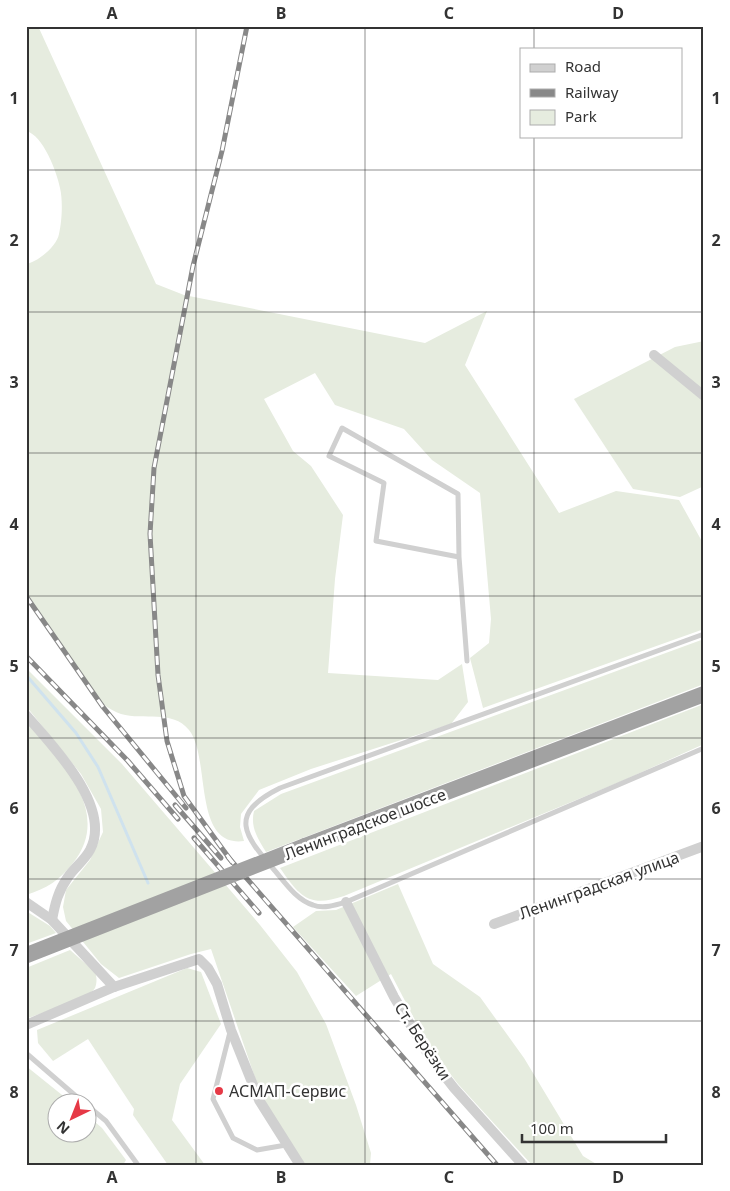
<svg xmlns="http://www.w3.org/2000/svg" width="730" height="1191" font-family="'Noto Sans',sans-serif">
<style>
.green{fill:#e6ecdf}
.lines{fill:none;stroke-linecap:round;stroke-linejoin:round}
.stream{stroke:#cfe2ee;stroke-width:3}
.service{stroke:#d0d0d0;stroke-width:5}
.minor{stroke:#d0d0d0;stroke-width:10}
.trunk{stroke:#a2a2a2;stroke-width:16}
.rail-casing{stroke:#888;stroke-width:5}
.rail{stroke:#fff;stroke-width:3;stroke-dasharray:9;stroke-linecap:butt}
.trunk-bridge{stroke:#a2a2a2;stroke-width:16}
.grid{fill:none;stroke:#333;stroke-width:1;stroke-opacity:0.55}
.poi-dot{fill:#e63946;stroke:#fff;stroke-width:2}
.labels{text-anchor:middle;dominant-baseline:central;stroke-width:5;stroke-linejoin:round;paint-order:stroke}
.street-label{font-size:16px;fill:#333;stroke:#fff}
.poi-label{font-size:16px;fill:#333;stroke:#fff;text-anchor:start}
.neatline{fill:none;stroke:#333;stroke-width:2}
.grid-label{font-size:16px;text-anchor:middle;font-weight:bold;fill:#333}
</style>
<rect width="100%" height="100%" fill="#fff"/>
<!-- green -->
<g class="green">
<path d="M26 26H38L156 284 184 295 425 343 487 311 465 365 559 513 616 491 679 500 704 545V629L483 708 470 658 489 643 491 619 480 493 432 460 404 429 335 405 315 373 264 399 293 451 311 466 343 515 335 579 328 673 438 680 462 664 468 702 451 724 311 769 259 790 241 814 240 827 244 841C192 848 211 757 189 730 172 709 144 721 121 714 115 712 109 708 104 705L26 594V264C38 262 57 246 59 234 62 222 63 200 60 188 57 172 43 135 26 131Z"/>
<path d="M704 341V486L680 497 633 489 574 399 675 347Z"/>
<path d="M704 639V684L266 852C258 839 250 827 254 811L281 794Z"/>
<path d="M26 668 122 764 260 925 297 972 326 1024 356 1105 371 1153 370 1165H303L262 1098 211 949 191 954 119 978 101 964 66 921 63 907 66 890 90 860 103 832 101 809 81 774 26 706Z"/>
<path d="M704 704V744L622 781 344 896C309 908 300 897 280 868Z"/>
<path d="M26 721C59 760 114 811 73 863 60 880 46 889 26 895Z"/>
<path d="M398 884 433 964 480 997 524 1058 583 1156 598 1165H532L458 1084 428 1045 391 974 356 996 293 927 316 911 336 910Z"/>
<path d="M26 911 50 926 56 933 26 944Z"/>
<path d="M70 950 95 972C97 977 97 983 95 988 89 999 40 1013 26 1019V968Z"/>
<path d="M187 968 201 972 221 1024 180 1084 172 1120 205 1165H168L133 1115 134 1109 88 1039 53 1061 38 1043 37 1030Z"/>
<path d="M26 1066 72 1103 58 1104V1134H88V1116L102 1128 126 1160 123 1165H26Z"/>
</g>
<g class="lines">
<!-- stream -->
<path class="stream" d="M26 675 76 733 98 767 148 883"/>
<!-- service -->
<g class="service">
<path d="M459 557 376 541 384 483 329 456 342 428 458 494 459 557 467 661"/>
<path d="M704 634 280 788C226 815 245 836 276 872 286 884 297 900 313 905 323 909 336 905 346 902L704 748"/>
<path d="M230 1032 213 1099 233 1138 257 1150 286 1145"/>
<path d="M26 1053 85 1104"/>
<path d="M88 1106 106 1121 138 1165"/>
</g>
<!-- minor -->
<g class="minor">
<path d="M654 355 704 396"/>
<path d="M26 715C52 745 113 807 90 850 84 861 74 868 68 877 58 891 55 904 52 920"/>
<path d="M26 902 52 920 114 987"/>
<path d="M346 902 394 997 429 1056 454 1088 523 1165"/>
<path d="M494 924 704 846"/>
<path d="M26 1025 114 987 199 959 208 968 217 984 231 1030 259 1100 300 1165"/>
</g>
<!-- trunk -->
<path class="trunk" d="M305 846 704 694"/>
<defs>
<g id="rail">
<path d="M26 596 103 707 186 808"/>
<path d="M26 656 128 761 178 819"/>
<path d="M175 805 221 858"/>
<path d="M194 838 259 913"/>
<path d="M228 857 497 1165"/>
<path d="M232 862 184 796 167 741 158 675 150 534 154 468 193 266 222 151 247 26"/>
</g>
</defs>
<!-- rail casing -->
<use href="#rail" class="rail-casing"/>
<!-- rail -->
<use href="#rail" class="rail"/>
<!-- trunk-bridge -->
<path class="trunk-bridge" d="M27 955 305 846"/>
</g>
<!-- grid -->
<path class="grid" d="M196 26V1165M365 26V1165M534 26V49M534 136V1165M26 170H704M26 312H704M26 453H704M26 596H704M26 738H704M26 879H704M26 1021H704"/>
<!-- markers -->
<circle class="poi-dot" cx="219" cy="1091" r="5"/>
<g class="labels">
<!-- street labels -->
<g class="street-label">
<text transform="translate(365 824) rotate(-21)">Ленинградское шоссе</text>
<text transform="translate(599 885) rotate(-20)">Ленинградская улица</text>
<text transform="translate(423 1041) rotate(57)">Ст. Берёзки</text>
</g>
<!-- poi labels -->
<g class="poi-label">
<text x="229" y="1091">АСМАП-Сервис</text>
</g>
</g>
<!-- border -->
<rect width="730" height="1191" fill="none" stroke="#ffffff" stroke-width="55"/>
<!-- legend -->
<rect x="520" y="48" width="162" height="90" fill="#ffffff" stroke="#adadad"/>
<rect x="530" y="64" width="25" height="8" fill="#d0d0d0" stroke="#adadad"/>
<text x="565" y="72" font-size="15" fill="#333333">Road</text>
<rect x="530" y="89" width="25" height="8" fill="#888888" stroke="#adadad"/>
<text x="565" y="98" font-size="15" fill="#333333">Railway</text>
<rect x="530" y="110" width="25" height="15" fill="#e6ecdf" stroke="#adadad"/>
<text x="565" y="122" font-size="15" fill="#333333">Park</text>
<!-- north arrow -->
<g transform="translate(72 1118) rotate(223)"><circle r="24" fill="#ffffff" stroke="#adadad"/>
<path d="M0-4L9 19L0 12L-9 19Z" fill="#e63946"/>
<text y="-8" font-size="14" font-weight="bold" text-anchor="middle" fill="#333333">N</text>
</g>
<!-- scale -->
<path d="M522 1134v8h144v-8" fill="none" stroke="#333333" stroke-width="2.5"/>
<text x="530" y="1134" font-size="15" fill="#333333" stroke="#ffffff" stroke-width="4" paint-order="stroke">100 m</text>
<rect x="28" y="28" width="674" height="1136" class="neatline"/>
<g class="grid-label">
<text x="112" y="19">A</text>
<text x="281" y="19">B</text>
<text x="449" y="19">C</text>
<text x="618" y="19">D</text>
<text x="14" y="104">1</text>
<text x="716" y="104">1</text>
<text x="14" y="246">2</text>
<text x="716" y="246">2</text>
<text x="14" y="388">3</text>
<text x="716" y="388">3</text>
<text x="14" y="530">4</text>
<text x="716" y="530">4</text>
<text x="14" y="672">5</text>
<text x="716" y="672">5</text>
<text x="14" y="814">6</text>
<text x="716" y="814">6</text>
<text x="14" y="956">7</text>
<text x="716" y="956">7</text>
<text x="14" y="1098">8</text>
<text x="716" y="1098">8</text>
<text x="112" y="1183">A</text>
<text x="281" y="1183">B</text>
<text x="449" y="1183">C</text>
<text x="618" y="1183">D</text>
</g>
</svg>
